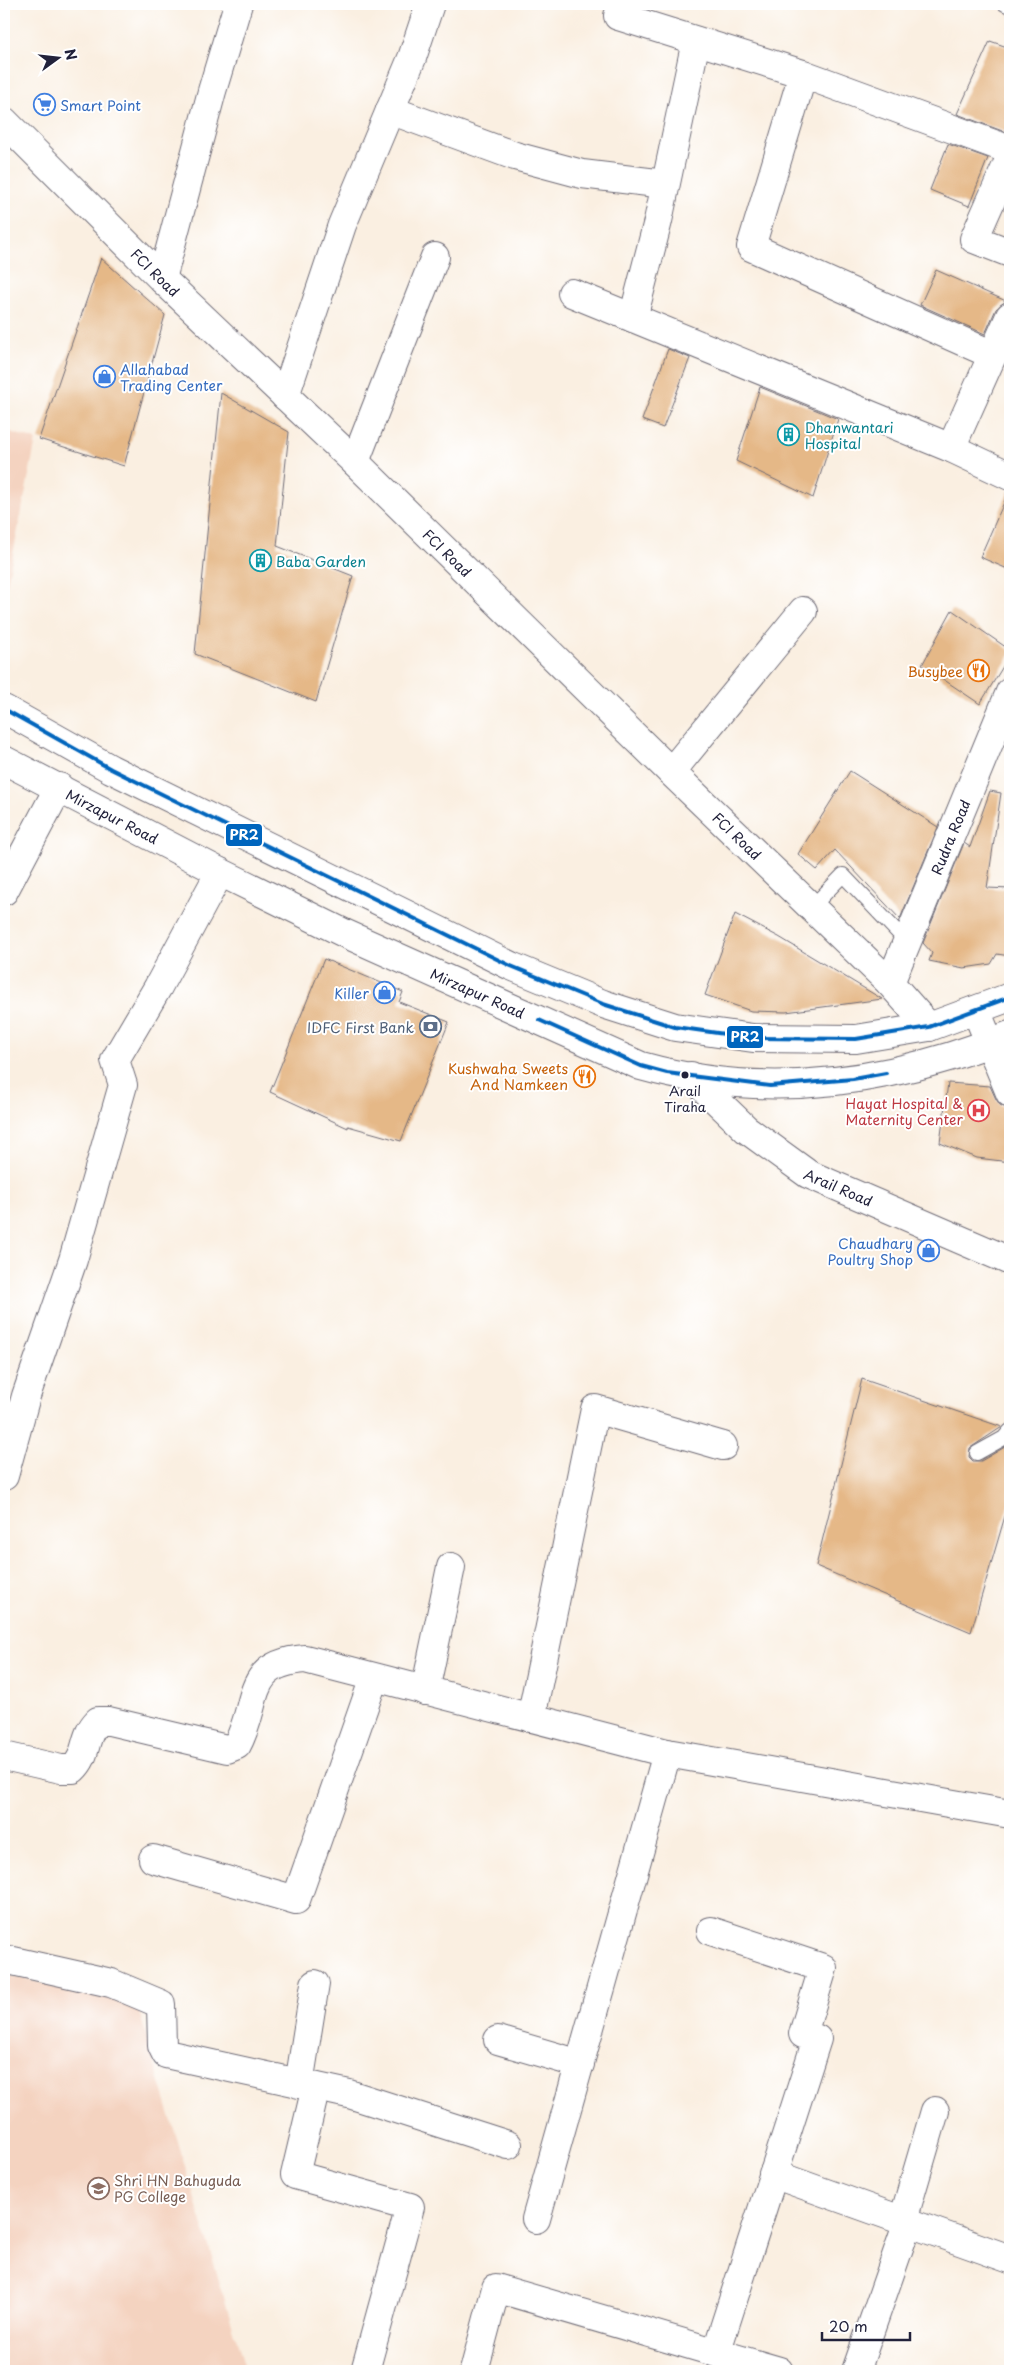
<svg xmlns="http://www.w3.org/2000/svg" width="1014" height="2375" font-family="'Playpen Sans',sans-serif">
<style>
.built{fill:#f4d3c0}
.building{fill:#e5b887}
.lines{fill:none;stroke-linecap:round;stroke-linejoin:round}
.service-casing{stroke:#6e6a75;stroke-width:16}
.minor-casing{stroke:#6e6a75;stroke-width:30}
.secondary-casing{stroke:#6e6a75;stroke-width:30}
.trunk-casing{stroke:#6e6a75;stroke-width:30}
.service{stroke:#fff;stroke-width:14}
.minor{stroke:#fff;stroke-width:28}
.secondary{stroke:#fff;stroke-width:28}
.trunk{stroke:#fff;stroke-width:28}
.bus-1-casing{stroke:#fff;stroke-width:8}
.bus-1{stroke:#0065bd;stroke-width:4}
.bus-dot{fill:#22223b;stroke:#fff;stroke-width:2}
.labels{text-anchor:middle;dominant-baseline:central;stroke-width:4;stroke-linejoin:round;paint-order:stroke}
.bus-label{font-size:13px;fill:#22223b;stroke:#fff}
.shop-label{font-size:14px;fill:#366cbe;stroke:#fff;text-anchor:start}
.street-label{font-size:14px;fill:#22223b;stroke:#fff}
.culture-label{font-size:14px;fill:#0d838f;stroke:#fff;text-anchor:start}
.food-label{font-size:14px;fill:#c56008;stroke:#fff;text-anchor:end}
.service-label{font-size:14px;fill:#4e5e75;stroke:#fff;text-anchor:end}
.health-label{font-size:14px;fill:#be3a42;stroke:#fff;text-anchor:end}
.education-label{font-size:14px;fill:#785e54;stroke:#fff;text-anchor:start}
.line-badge{stroke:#fff;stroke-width:2}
.badge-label{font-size:14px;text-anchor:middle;font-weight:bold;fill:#fff}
</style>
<rect width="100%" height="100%" fill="#fff"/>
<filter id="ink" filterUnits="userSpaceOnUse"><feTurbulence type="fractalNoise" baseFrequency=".02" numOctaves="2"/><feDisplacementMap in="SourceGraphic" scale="10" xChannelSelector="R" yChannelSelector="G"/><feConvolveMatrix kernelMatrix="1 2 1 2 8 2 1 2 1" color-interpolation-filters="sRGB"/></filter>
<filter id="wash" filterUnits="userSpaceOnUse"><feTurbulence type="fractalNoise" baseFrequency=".0096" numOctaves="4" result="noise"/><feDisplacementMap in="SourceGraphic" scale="20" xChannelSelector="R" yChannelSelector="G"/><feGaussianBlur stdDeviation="1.12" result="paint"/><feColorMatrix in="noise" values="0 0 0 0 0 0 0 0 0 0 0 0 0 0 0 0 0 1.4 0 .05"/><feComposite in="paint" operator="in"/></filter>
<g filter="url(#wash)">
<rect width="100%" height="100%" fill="#faefe1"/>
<!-- built -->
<g class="built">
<path d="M4 430 36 440 4 599Z"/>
<path d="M4 1974 137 2005 246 2371H4Z"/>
</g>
<g id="blocks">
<!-- building -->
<g class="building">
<path d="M990 41 1010 48V120L1005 132 957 114Z"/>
<path d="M948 144 988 158 969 206 930 190Z"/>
<path d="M101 258 165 315 124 466 39 439Z"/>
<path d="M936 270 1006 301 996 309 985 334 920 305Z"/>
<path d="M668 349 690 358 663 428 642 420Z"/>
<path d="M760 387 838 419 813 498 736 461Z"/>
<path d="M221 393 289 432 277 546 353 576 316 702 195 654Z"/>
<path d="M1009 491H1010V570L980 557Z"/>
<path d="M952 610 1010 650V655L980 704 922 665Z"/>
<path d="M850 771 938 827 900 919 835 850 817 870 798 854Z"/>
<path d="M990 791 1001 793 987 888 1010 889V956L997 954 991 964 964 968 929 961 932 953 923 943 964 843 970 847Z"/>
<path d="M735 914 779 937 882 999 786 1012 751 1011 705 995Z"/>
<path d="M324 959 403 992 399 1002 449 1022 401 1141 348 1126V1128L270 1092Z"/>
<path d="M948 1083 990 1086 996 1099 1000 1105 1006 1108 1010 1116V1162L977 1158 940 1143Z"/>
<path d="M862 1379 1002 1427 970 1448 969 1457 973 1461H981L1010 1444V1499L971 1632 816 1566Z"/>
</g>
</g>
</g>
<g filter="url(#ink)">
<use href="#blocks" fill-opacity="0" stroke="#6e6a75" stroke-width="1"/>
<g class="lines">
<defs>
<g id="service">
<path d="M1005 4 1010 6"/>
<path d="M811 908 843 875 907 942"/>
<path d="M977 1453 1004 1438 1010 1431"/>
</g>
<g id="minor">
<path d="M618 16 803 74 1010 150"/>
<path d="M803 74 751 247 993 355"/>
<path d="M390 110 515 156 582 174 665 184"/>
<path d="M1010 158 974 239 1010 253"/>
<path d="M162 279 212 91 238 4"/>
<path d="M572 293 951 448 1010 476"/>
<path d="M633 318 658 221 696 41"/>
<path d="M285 396 342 225 412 58 430 4"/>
<path d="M951 448 1010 316"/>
<path d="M355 462 435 257"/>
<path d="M671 772 803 611"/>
<path d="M4 891 59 787"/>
<path id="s1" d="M890 983 1010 692"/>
<path d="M4 1476 26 1396 73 1260 123 1085 115 1060 158 987 220 872"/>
<path d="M425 1691 451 1567"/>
<path d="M531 1718 595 1409 723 1446"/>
<path d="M4 1756 61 1769H73C89 1754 82 1737 98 1721H109L227 1749 237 1745C260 1702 243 1664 305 1659L667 1753 1010 1814"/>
<path d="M153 1859 296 1900 374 1678"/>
<path d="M711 1931 823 1968 803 2034 817 2039 716 2353"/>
<path d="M4 1959 111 1983 161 2004 162 2046 166 2054 349 2094 508 2145"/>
<path d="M498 2040 580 2064"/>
<path d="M299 2084 315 1984"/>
<path d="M316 2087 295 2175 410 2207 365 2371"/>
<path d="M773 2174 1010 2259"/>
<path d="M536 2219 667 1753"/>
<path d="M903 2220 935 2111"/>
<path d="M474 2371 496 2288 779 2371"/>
<path d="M856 2371 908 2222"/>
</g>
<g id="secondary">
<path id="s2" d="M4 121 162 279 355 462 671 772 890 983 929 1027"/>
<path d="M976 1010 1010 1093"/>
<path id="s3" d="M691 1076 746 1129 808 1174 1010 1261"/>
</g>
<g id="trunk">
<path d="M4 709 111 769 511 966 603 1004 675 1027 753 1038 856 1039 929 1027 1010 997"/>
<path id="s4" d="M4 760 220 872 344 933 641 1066C766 1101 892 1083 1010 1035"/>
</g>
</defs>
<!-- service casing -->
<use href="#service" class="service-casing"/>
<!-- minor casing -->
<use href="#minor" class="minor-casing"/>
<!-- secondary casing -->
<use href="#secondary" class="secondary-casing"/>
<!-- trunk casing -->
<use href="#trunk" class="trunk-casing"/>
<!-- service -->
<use href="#service" class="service"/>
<!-- minor -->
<use href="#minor" class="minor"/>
<!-- secondary -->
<use href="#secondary" class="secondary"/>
<!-- trunk -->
<use href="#trunk" class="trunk"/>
<defs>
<g id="bus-1">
<path d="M4 709 111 769 511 966 603 1004 675 1027 753 1038 856 1039 929 1027 1010 997"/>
<path d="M539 1020 641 1066 667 1073 770 1086 853 1079 886 1073"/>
</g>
</defs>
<!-- bus-1 casing -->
<use href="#bus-1" class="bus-1-casing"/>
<!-- bus-1 -->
<use href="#bus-1" class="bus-1"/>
</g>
</g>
<!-- icons -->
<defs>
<symbol id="supermarket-ring" viewBox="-11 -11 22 22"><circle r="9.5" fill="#fff" stroke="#3f7fe0" stroke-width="1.5"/><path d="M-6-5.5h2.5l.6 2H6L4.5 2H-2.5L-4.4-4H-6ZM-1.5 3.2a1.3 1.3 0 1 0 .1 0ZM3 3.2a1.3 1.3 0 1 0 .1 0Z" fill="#3f7fe0"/></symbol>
<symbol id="shop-ring" viewBox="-11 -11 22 22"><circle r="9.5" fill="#fff" stroke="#3f7fe0" stroke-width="1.5"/><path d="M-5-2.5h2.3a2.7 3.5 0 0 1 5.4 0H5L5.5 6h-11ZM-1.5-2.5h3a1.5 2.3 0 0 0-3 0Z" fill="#3f7fe0"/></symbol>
<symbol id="building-ring" viewBox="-11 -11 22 22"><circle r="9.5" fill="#fff" stroke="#0f9aa8" stroke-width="1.5"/><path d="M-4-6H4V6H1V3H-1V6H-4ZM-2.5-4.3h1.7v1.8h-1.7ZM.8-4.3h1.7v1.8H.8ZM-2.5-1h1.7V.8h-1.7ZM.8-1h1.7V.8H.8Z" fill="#0f9aa8"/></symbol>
<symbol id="restaurant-ring" viewBox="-11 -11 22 22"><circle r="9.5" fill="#fff" stroke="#e8710a" stroke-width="1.5"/><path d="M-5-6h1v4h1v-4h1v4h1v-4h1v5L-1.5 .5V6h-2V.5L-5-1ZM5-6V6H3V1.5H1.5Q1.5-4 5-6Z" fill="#e8710a"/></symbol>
<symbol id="bank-ring" viewBox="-11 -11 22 22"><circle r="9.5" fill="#fff" stroke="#5c6f8a" stroke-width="1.5"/><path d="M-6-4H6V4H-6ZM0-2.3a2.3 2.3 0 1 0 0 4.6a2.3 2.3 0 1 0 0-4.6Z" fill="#5c6f8a"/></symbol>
<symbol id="hospital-ring" viewBox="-11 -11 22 22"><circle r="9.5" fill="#fff" stroke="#e0444e" stroke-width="1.5"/><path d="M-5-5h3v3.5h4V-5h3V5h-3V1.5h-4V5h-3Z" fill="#e0444e"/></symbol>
<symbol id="university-ring" viewBox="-11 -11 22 22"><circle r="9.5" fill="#fff" stroke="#8d6e63" stroke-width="1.5"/><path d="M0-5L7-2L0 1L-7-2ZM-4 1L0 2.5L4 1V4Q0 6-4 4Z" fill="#8d6e63"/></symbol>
</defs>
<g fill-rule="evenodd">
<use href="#supermarket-ring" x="32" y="92" width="25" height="25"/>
<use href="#shop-ring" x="92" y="364" width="25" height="25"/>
<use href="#building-ring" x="776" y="422" width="25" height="25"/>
<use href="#building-ring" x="248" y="548" width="25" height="25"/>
<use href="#restaurant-ring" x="966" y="658" width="25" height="25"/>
<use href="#shop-ring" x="372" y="980" width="25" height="25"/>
<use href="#bank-ring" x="418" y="1014" width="25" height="25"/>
<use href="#restaurant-ring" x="572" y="1064" width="25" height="25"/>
<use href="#hospital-ring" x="966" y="1098" width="25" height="25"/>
<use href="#shop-ring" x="916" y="1238" width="25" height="25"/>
<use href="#university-ring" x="86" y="2176" width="25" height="25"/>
</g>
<!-- markers -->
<circle class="bus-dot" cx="685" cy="1075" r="4.5"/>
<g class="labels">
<!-- bus labels -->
<g class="bus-label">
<text x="685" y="1090">Arail<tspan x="685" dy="16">Tiraha</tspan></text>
</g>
<!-- shop labels -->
<g class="shop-label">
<text x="60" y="105">Smart Point</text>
<text x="120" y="369">Allahabad<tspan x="120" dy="16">Trading Center</tspan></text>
<text x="369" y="993" text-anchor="end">Killer</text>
<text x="913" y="1243" text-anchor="end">Chaudhary<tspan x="913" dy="16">Poultry Shop</tspan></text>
</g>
<!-- street labels -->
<g class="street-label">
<text stroke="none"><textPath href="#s2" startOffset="214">FCI Road</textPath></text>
<text stroke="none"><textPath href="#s2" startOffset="619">FCI Road</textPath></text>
<text stroke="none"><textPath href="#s4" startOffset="122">Mirzapur Road</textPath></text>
<text stroke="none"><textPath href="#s2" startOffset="1024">FCI Road</textPath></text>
<text stroke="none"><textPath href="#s1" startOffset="158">Rudra Road</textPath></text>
<text stroke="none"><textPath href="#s4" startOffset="528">Mirzapur Road</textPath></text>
<text stroke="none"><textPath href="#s3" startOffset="186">Arail Road</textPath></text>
</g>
<!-- culture labels -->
<g class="culture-label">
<text x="805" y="427">Dhanwantari<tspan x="805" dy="16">Hospital</tspan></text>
<text x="276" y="561">Baba Garden</text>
</g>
<!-- food labels -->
<g class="food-label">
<text x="963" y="671">Busybee</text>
<text x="568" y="1068">Kushwaha Sweets<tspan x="568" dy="16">And Namkeen</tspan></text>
</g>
<!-- service labels -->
<g class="service-label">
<text x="414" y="1027">IDFC First Bank</text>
</g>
<!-- health labels -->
<g class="health-label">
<text x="963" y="1103">Hayat Hospital &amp;<tspan x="963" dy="16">Maternity Center</tspan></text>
</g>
<!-- education labels -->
<g class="education-label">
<text x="114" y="2180">Shri HN Bahuguda<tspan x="114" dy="16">PG College</tspan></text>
</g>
</g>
<g class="line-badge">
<rect x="225" y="823" width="38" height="24" rx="5" fill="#0065bd"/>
<rect x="726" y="1025" width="38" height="24" rx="5" fill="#0065bd"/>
</g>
<g class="badge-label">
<text x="244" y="840">PR2</text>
<text x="745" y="1042">PR2</text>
</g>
<!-- margin -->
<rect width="1014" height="2375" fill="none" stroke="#fff" stroke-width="20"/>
<!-- north arrow -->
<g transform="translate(58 58) rotate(75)" stroke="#ffffff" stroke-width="4" paint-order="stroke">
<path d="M0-4L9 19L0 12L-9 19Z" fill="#22223b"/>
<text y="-8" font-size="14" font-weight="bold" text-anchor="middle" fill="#22223b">N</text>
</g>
<!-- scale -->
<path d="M822 2332v8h88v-8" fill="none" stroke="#22223b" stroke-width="2.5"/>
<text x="829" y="2332" font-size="15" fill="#22223b" stroke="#ffffff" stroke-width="4" paint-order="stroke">20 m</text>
</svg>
